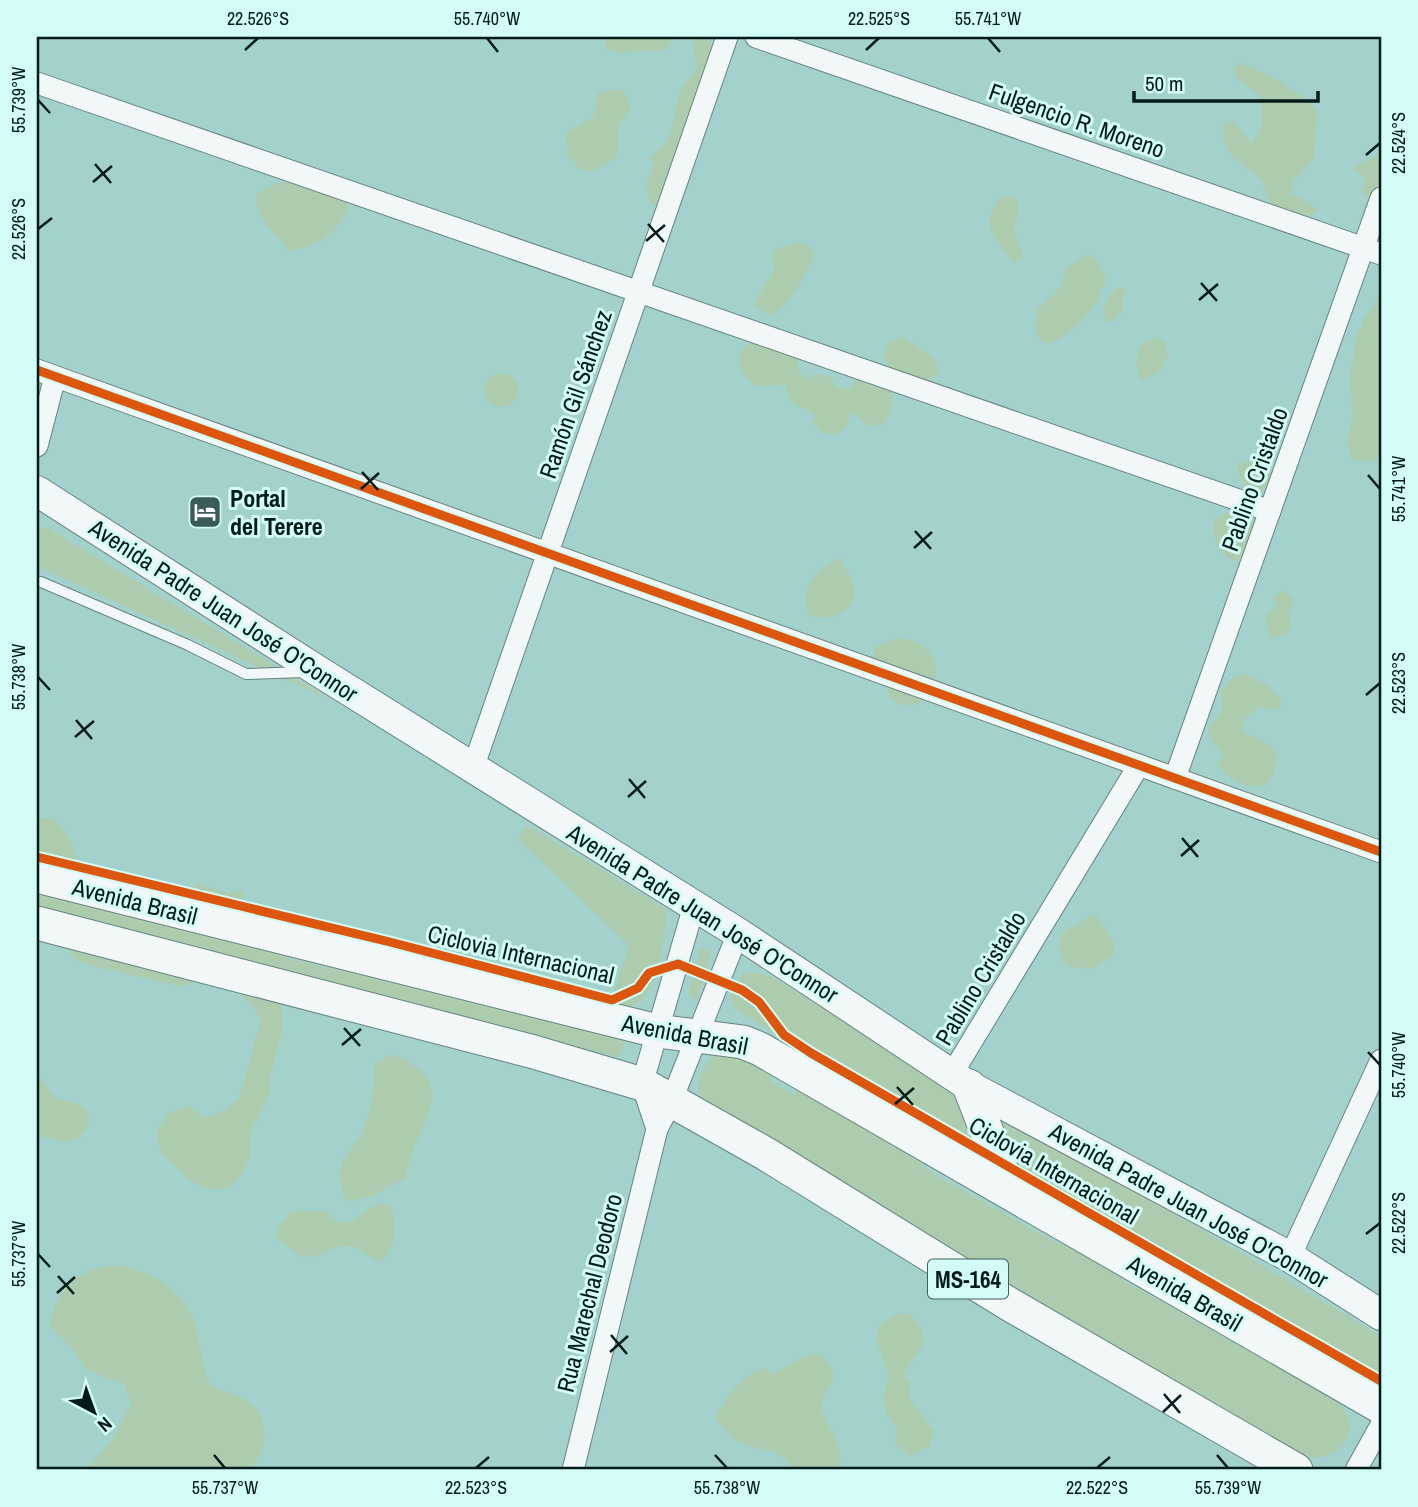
<svg xmlns="http://www.w3.org/2000/svg" width="1418" height="1507" font-family="'Archivo Narrow',sans-serif">
<style>
.green{fill:#acccad}
.lines{fill:none;stroke-linecap:round;stroke-linejoin:round}
.lane-casing{stroke:#648581;stroke-width:12}
.street-casing{stroke:#648581;stroke-width:23}
.secondary-casing{stroke:#648581;stroke-width:32}
.primary-casing{stroke:#648581;stroke-width:35}
.lane{stroke:#f1f8f7;stroke-width:10}
.street{stroke:#f1f8f7;stroke-width:21}
.secondary{stroke:#f1f8f7;stroke-width:30}
.primary{stroke:#f1f8f7;stroke-width:33}
.cycleway-casing{stroke:#d4fcf6;stroke-width:13}
.cycleway{stroke:#dc560d;stroke-width:9}
.ticks{fill:none;stroke:#011b18;stroke-width:2.5}
.labels{text-anchor:middle;dominant-baseline:central;stroke-width:6;stroke-linejoin:round;paint-order:stroke}
.shield{fill:#d4fcf6;stroke:#405e5b;stroke-width:2}
.shield-label{font-size:23px;font-weight:bold;fill:#011b18}
.street-label{font-size:24px;fill:#011b18;stroke:#d4fcf6}
.poi-label{font-size:24px;font-weight:bold;fill:#011b18;stroke:#d4fcf6;text-anchor:start}
.neatline{fill:none;stroke:#011b18;stroke-width:2.5}
.ticks-label{font-size:18px;text-anchor:middle;fill:#011b18}
</style>
<rect width="100%" height="100%" fill="#a3d1cb"/>
<!-- green -->
<g class="green">
<path d="M606 37H673C667 56 655 50 639 51 625 52 618 56 605 47Z"/>
<path d="M697 37 706 40 720 57 661 206 651 204 646 184 654 165 649 158C680 135 669 126 679 95 682 85 692 76 698 67L692 46Z"/>
<path d="M1239 63C1268 73 1296 88 1317 112L1314 157 1293 182 1291 193 1318 209 1302 222C1275 210 1268 210 1263 180 1243 163 1218 155 1224 125L1233 120 1251 144 1262 127 1261 96 1235 77 1233 67Z"/>
<path d="M623 89 631 107 618 126V150L613 160 593 171H582L568 155 566 133 594 116 597 93Z"/>
<path d="M1376 157H1381V200L1373 204 1363 192 1365 177 1355 170 1357 165Z"/>
<path d="M295 180 345 198 349 208C337 234 317 246 289 251 276 232 255 220 256 194L276 184Z"/>
<path d="M1012 195 1019 205 1014 232 1024 257 1013 263C998 236 978 231 999 199Z"/>
<path d="M793 243 806 244 815 253C806 275 791 302 772 316L753 306 774 270 772 251Z"/>
<path d="M1086 255 1096 259 1106 278C1097 309 1078 328 1050 344L1040 340 1035 331 1037 310C1050 297 1066 288 1065 269Z"/>
<path d="M1118 288 1127 290 1122 300 1123 309 1112 322H1106C1100 309 1107 297 1118 288Z"/>
<path d="M1381 296V455L1374 461 1352 460 1347 440 1353 420 1350 379 1356 338 1364 319Z"/>
<path d="M902 336 935 359 938 372C926 386 908 385 892 395V408L885 423 872 427 851 412 847 426 837 434 823 433 812 422 818 417C802 402 789 411 786 384L759 387C746 378 740 372 738 357L745 346 766 341 798 355V370L806 379 817 374 831 377 837 388 849 389 857 378 884 377 889 366 883 355 889 343Z"/>
<path d="M1157 337 1165 343 1168 354 1160 370 1141 382 1136 362 1139 347Z"/>
<circle cx="501" cy="390" r="17"/>
<path d="M1252 462 1271 472 1270 483 1258 495H1252L1245 487 1237 467 1240 463Z"/>
<path d="M1235 510 1245 514 1255 528 1246 554 1237 561C1219 559 1209 534 1216 518Z"/>
<path d="M37 528H48L333 701 37 566Z"/>
<path d="M840 557C843 569 856 581 854 593 852 614 827 621 811 616 795 591 818 568 840 557Z"/>
<path d="M1284 590 1294 601 1288 614 1291 624 1285 635 1270 638 1265 619 1268 612 1277 607 1273 597Z"/>
<path d="M896 638C963 641 935 731 890 698L886 678 873 658 876 647Z"/>
<path d="M1247 674 1265 684 1280 698 1281 708 1269 710 1260 706 1244 719 1242 731 1270 745 1277 754C1275 802 1238 790 1217 764L1224 755 1211 739 1208 729 1222 711 1221 690 1236 675Z"/>
<path d="M37 818H53C70 835 76 849 79 872L190 923 182 891H189L199 883 228 894 244 890 242 911C269 915 289 928 287 958L342 971 355 957 380 969V980L391 983 401 970 462 966 482 960 492 966 495 977 472 1003 621 1039 624 1043 622 1053 617 1057 461 1017 278 987 283 1028 271 1071 270 1092 251 1131V1153L243 1172 229 1188 208 1190 190 1180 160 1152 157 1131 168 1113 188 1105 204 1118 223 1111 239 1099 261 1020C247 992 230 989 202 978L182 987 78 962 37 908Z"/>
<path d="M527 825 664 908C670 923 655 991 641 1001 631 1009 622 1008 610 1005L629 945 518 839Z"/>
<path d="M1091 915 1097 916 1114 943 1113 955 1092 969 1071 967 1062 960 1059 945 1062 934Z"/>
<path d="M704 948 711 954 698 997 694 1000 688 994 700 951Z"/>
<path d="M751 972 771 976 949 1086 958 1096 980 1158 935 1132 920 1166 1058 1244 1068 1235 1119 1249 1121 1279 1340 1403C1363 1434 1340 1459 1306 1458L705 1103C689 1086 704 1069 714 1054L771 1057 772 1083 795 1096C802 1082 809 1071 825 1066L734 1008 729 995 743 974Z"/>
<path d="M394 1054C439 1077 439 1093 419 1136 412 1149 409 1164 405 1178L370 1197 347 1201C327 1156 354 1158 366 1122 373 1103 373 1083 375 1063Z"/>
<path d="M37 1074 54 1098 78 1104 87 1110 89 1121C78 1153 61 1138 37 1136Z"/>
<path d="M999 1115 1012 1118 1381 1336V1382L1369 1381 1032 1187 1021 1174Z"/>
<path d="M378 1203 390 1205C399 1223 396 1249 380 1262 370 1258 362 1248 351 1246 337 1243 321 1258 303 1257L276 1238 278 1228 292 1211H324L341 1224 352 1221Z"/>
<path d="M119 1265C152 1272 187 1292 196 1328 201 1348 202 1367 210 1386 222 1391 237 1394 247 1401 272 1419 267 1452 249 1470H87L112 1440 131 1404 125 1385 85 1369 75 1351 50 1326C56 1287 80 1267 119 1265Z"/>
<path d="M901 1312 911 1315 920 1327 924 1343 903 1374 910 1383 909 1399 934 1431 929 1446 910 1456 895 1443 896 1427 887 1415 883 1397 890 1378 876 1340 880 1325Z"/>
<path d="M809 1354 820 1355C847 1379 826 1383 820 1408 829 1426 841 1444 840 1464L832 1470H792C786 1447 753 1451 736 1440 728 1435 723 1426 716 1419 721 1401 746 1372 765 1368L773 1374Z"/>
</g>
<g class="lines">
<defs>
<path id="lane" d="M41 582 188 645 246 674 305 672"/>
<g id="street">
<path d="M756 37 1381 254"/>
<path d="M37 83 1270 511"/>
<path d="M37 370 1381 852"/>
<path d="M37 446 55 377"/>
<path d="M473 768 727 37"/>
<path d="M1175 778 1381 198"/>
<path d="M952 1074 1139 765"/>
<path d="M657 1129 642 1084 694 906"/>
<path d="M1290 1257 1381 1060"/>
<path d="M573 1470 657 1129 671 1102 738 933"/>
<path d="M1356 1470 1381 1425"/>
</g>
<path id="secondary" d="M37 491 318 671 738 933 969 1086 1290 1257 1381 1315"/>
<g id="primary">
<path d="M37 876 657 1031 743 1042 760 1049 1381 1407"/>
<path d="M37 923 534 1052 642 1084 766 1154 1009 1304 1296 1470"/>
<path d="M969 1086 1010 1191"/>
</g>
</defs>
<!-- lane casing -->
<use href="#lane" class="lane-casing"/>
<!-- street casing -->
<use href="#street" class="street-casing"/>
<!-- secondary casing -->
<use href="#secondary" class="secondary-casing"/>
<!-- primary casing -->
<use href="#primary" class="primary-casing"/>
<!-- lane -->
<use href="#lane" class="lane"/>
<!-- street -->
<use href="#street" class="street"/>
<!-- secondary -->
<use href="#secondary" class="secondary"/>
<!-- primary -->
<use href="#primary" class="primary"/>
<defs>
<g id="cycleway">
<path d="M37 370 1381 852"/>
<path d="M37 857 390 942 612 1000 638 988 649 973 678 964 742 990 759 1002 784 1035 811 1053 1381 1381"/>
</g>
</defs>
<!-- cycleway casing -->
<use href="#cycleway" class="cycleway-casing"/>
<!-- cycleway -->
<use href="#cycleway" class="cycleway"/>
</g>
<!-- ticks -->
<path class="ticks" d="M487 38 498 52M988 38 1000 52M245 50 258 38M866 50 879 38M38 100 50 113M1366 155 1380 143M95 164 111 183M93 182 112 166M648 224 664 242M38 229 52 218M646 241 665 225M1201 283 1217 301M1199 300 1218 284M362 472 378 490M1368 475 1380 489M361 489 379 473M915 531 931 549M914 548 932 532M38 677 50 690M1366 695 1380 683M76 720 92 739M75 737 94 721M629 779 645 798M628 797 646 781M1182 838 1198 857M1181 856 1199 840M344 1028 360 1046M342 1045 361 1029M1368 1052 1380 1065M897 1087 913 1105M895 1104 914 1088M1366 1234 1380 1223M38 1254 50 1267M58 1276 74 1294M57 1293 75 1277M611 1335 627 1354M610 1352 628 1336M1164 1394 1180 1413M1163 1412 1181 1395M214 1455 225 1468M715 1455 727 1468M1217 1455 1228 1468M476 1468 489 1457M1097 1468 1110 1457"/>
<!-- icons -->
<defs>
<symbol id="hotel-square" viewBox="-11 -11 22 22"><rect x="-9" y="-9" width="18" height="18" rx="4" fill="#3a5b57" stroke="#d4fcf6"/><path d="M-6-4.5h1.5V1H6V5H4.5V3h-9V5H-6ZM-4 0a1.8 1.8 0 1 1 3.6 0ZM.5 0V-2.5h3Q6-2.5 6 0Z" fill="#fff"/></symbol>
</defs>
<g fill-rule="evenodd">
<use href="#hotel-square" x="186" y="493" width="38" height="38"/>
</g>
<g class="labels">
<!-- shield labels -->
<rect class="shield" x="928" y="1259.5" width="80" height="39" rx="5"/>
<g class="shield-label">
<text x="968" y="1279">MS-164</text>
</g>
<!-- street labels -->
<g class="street-label">
<text transform="translate(1077 120) rotate(19)">Fulgencio R. Moreno</text>
<text transform="translate(575 394) rotate(-71)">Ramón Gil Sánchez</text>
<text transform="translate(1254 479) rotate(-70)">Pablino Cristaldo</text>
<text transform="translate(224 610) rotate(33)">Avenida Padre Juan José O'Connor</text>
<text transform="translate(135 901) rotate(14)">Avenida Brasil</text>
<text transform="translate(703 913) rotate(32)">Avenida Padre Juan José O'Connor</text>
<text transform="translate(521 954) rotate(13)">Ciclovia Internacional</text>
<text transform="translate(980 978) rotate(-59)">Pablino Cristaldo</text>
<text transform="translate(685 1034) rotate(11)">Avenida Brasil</text>
<text transform="translate(1054 1170) rotate(30)">Ciclovia Internacional</text>
<text transform="translate(1189 1205) rotate(29)">Avenida Padre Juan José O'Connor</text>
<text transform="translate(589 1293) rotate(-76)">Rua Marechal Deodoro</text>
<text transform="translate(1185 1293) rotate(30)">Avenida Brasil</text>
</g>
<!-- poi labels -->
<g class="poi-label">
<text x="230" y="498">Portal<tspan x="230" dy="28">del Terere</tspan></text>
</g>
</g>
<!-- border -->
<rect width="1418" height="1507" fill="none" stroke="#d4fcf6" stroke-width="77"/>
<!-- north arrow -->
<g transform="translate(94 1412) rotate(139)" stroke="#d4fcf6" stroke-width="5" paint-order="stroke">
<path d="M0-5L12 26L0 18L-12 26Z" fill="#011b18"/>
<text y="-10" font-size="19" font-weight="bold" text-anchor="middle" fill="#011b18">N</text>
</g>
<!-- scale -->
<path d="M1134 91v10h184v-10" fill="none" stroke="#011b18" stroke-width="3.5"/>
<text x="1145" y="91" font-size="21" fill="#011b18" stroke="#d4fcf6" stroke-width="5" paint-order="stroke">50 m</text>
<rect x="38" y="38" width="1342" height="1430" class="neatline"/>
<g class="ticks-label">
<text x="258" y="25">22.526°S</text>
<text x="487" y="25">55.740°W</text>
<text x="879" y="25">22.525°S</text>
<text x="988" y="25">55.741°W</text>
<text transform="translate(19 100) rotate(-90)" y="6">55.739°W</text>
<text transform="translate(1399 143) rotate(-90)" y="6">22.524°S</text>
<text transform="translate(19 229) rotate(-90)" y="6">22.526°S</text>
<text transform="translate(1399 489) rotate(-90)" y="6">55.741°W</text>
<text transform="translate(19 677) rotate(-90)" y="6">55.738°W</text>
<text transform="translate(1399 683) rotate(-90)" y="6">22.523°S</text>
<text transform="translate(1399 1065) rotate(-90)" y="6">55.740°W</text>
<text transform="translate(1399 1223) rotate(-90)" y="6">22.522°S</text>
<text transform="translate(19 1254) rotate(-90)" y="6">55.737°W</text>
<text x="225" y="1494">55.737°W</text>
<text x="476" y="1494">22.523°S</text>
<text x="727" y="1494">55.738°W</text>
<text x="1097" y="1494">22.522°S</text>
<text x="1228" y="1494">55.739°W</text>
</g>
</svg>
